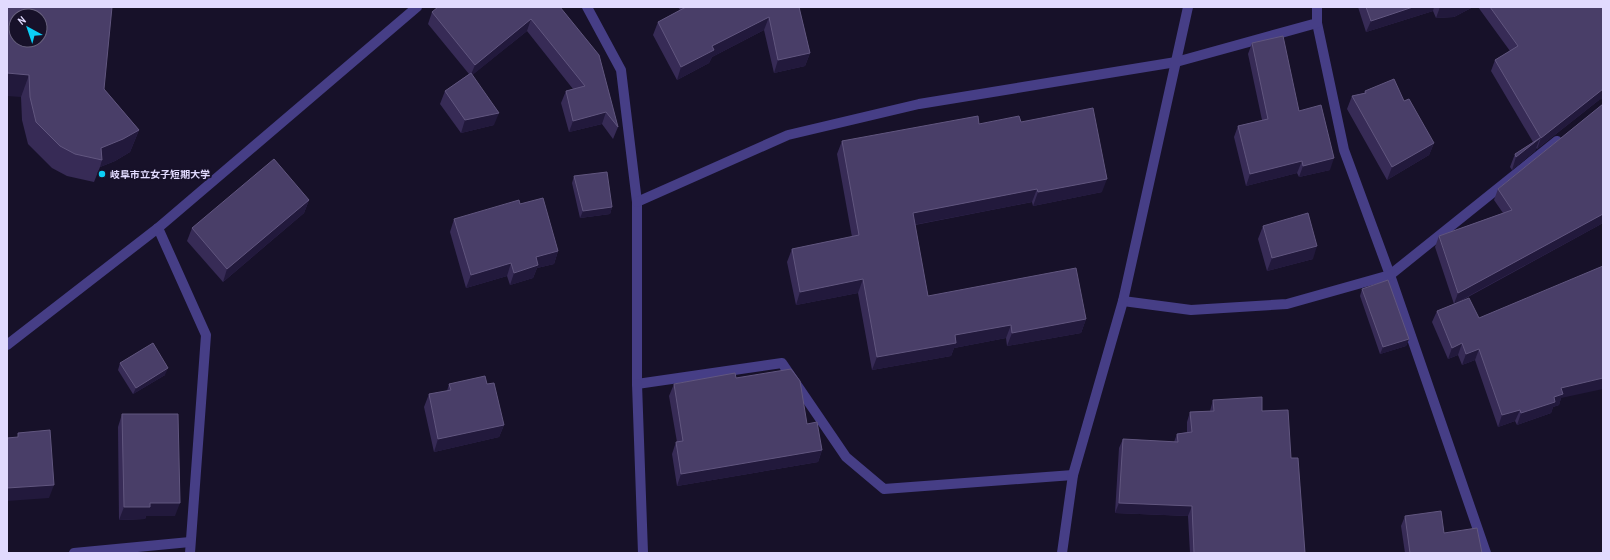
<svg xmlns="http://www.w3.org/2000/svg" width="1610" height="560" font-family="'Archivo Narrow','Noto Sans JP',sans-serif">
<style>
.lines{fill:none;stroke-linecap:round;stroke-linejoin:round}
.minor{stroke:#463e86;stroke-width:10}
.wall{fill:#372b56}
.shaded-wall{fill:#22193c}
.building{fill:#493e68;stroke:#61567f;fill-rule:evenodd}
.poi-dot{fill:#0ccff7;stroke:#171129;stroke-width:1.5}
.labels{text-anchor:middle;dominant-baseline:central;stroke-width:4;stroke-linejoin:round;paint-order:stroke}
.poi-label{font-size:10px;font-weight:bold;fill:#e1dafe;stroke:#171129;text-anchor:start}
</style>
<rect width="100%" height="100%" fill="#171129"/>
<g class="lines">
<!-- minor -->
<g class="minor">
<path d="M587 7 621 70 637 202V384L782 363 846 457 884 489 1073 475"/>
<path d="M1317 23 1344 150 1390 275 1486 553"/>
<path d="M637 202 788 135 919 104 1176 62 1317 23V7"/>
<path d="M158 228 206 335 190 553"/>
<path d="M1123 301 1191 310 1287 304 1390 275 1557 141"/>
<path d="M7 345 158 228 417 7"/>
<path d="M637 384 643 553"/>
<path d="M74 553 190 542"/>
<path d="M1062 553 1073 475 1123 301 1188 7"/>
</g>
</g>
<!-- wall -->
<g class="wall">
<path d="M7 7 104 89 139 130 130 152 115 161 100 167 94 182 67 176 52 168 28 144 22 120 21 97Z"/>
<path d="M560 7 618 127 613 139 602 124 569 132 561 103 566 91 573 89 527 31 472 75 494 125 461 133 440 104 445 91 469 74 428 24 432 12Z"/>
<path d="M678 7H799L810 53 805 66 774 73 764 30 712 57 709 63 677 80 653 35 658 22 680 10Z"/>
<path d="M1358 7H1473L1454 17 1436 18 1433 11 1366 32Z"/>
<path d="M1478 7H1603L1599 100 1537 149 1536 148 1535 151 1512 170 1510 167 1515 154 1533 142 1491 71 1495 60 1510 51Z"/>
<path d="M1252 43 1299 111 1330 170 1299 177 1297 173 1246 186 1234 137 1238 126 1262 120 1248 54Z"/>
<path d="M1365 91 1404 101 1434 143 1429 155 1387 180 1347 109 1352 96 1364 93Z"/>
<path d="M1603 104V223L1457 303 1479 318 1561 398 1559 405 1553 407 1551 413 1517 425 1515 421 1498 427 1475 360 1462 365 1458 355 1448 359 1432 322 1437 311 1454 304 1435 247 1439 236 1503 213 1494 200 1498 189Z"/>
<path d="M1021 122 1102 192 1033 206 1032 202 915 225 928 296 1086 319 1081 333 1007 346 1006 338 954 348 951 356 872 370 858 293 796 305 787 262 792 249 852 237 837 154 842 141 979 124Z"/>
<path d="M574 176 612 207 610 214 580 218 572 183Z"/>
<path d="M309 200 304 213 223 282 187 241 192 228Z"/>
<path d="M520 204 558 251 554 264 537 268 533 278 510 285 507 276 466 288 450 232 454 219Z"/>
<path d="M1263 226 1313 259 1267 271 1258 239Z"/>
<path d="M1362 289 1409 339 1406 346 1380 354 1360 296Z"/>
<path d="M120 363 165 375 133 394 118 370Z"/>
<path d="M736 378 807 424 822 450 818 462 677 486 672 454 676 442H677L669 396 674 384Z"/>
<path d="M449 384H487L504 425 499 437 434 452 424 407 429 394 447 391Z"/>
<path d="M1213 400 1262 411 1291 458 1305 553H1190L1188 516 1115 513 1119 448 1123 439 1174 442 1177 434 1187 432V422L1190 412 1210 411Z"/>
<path d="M122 414 175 516H146L145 519 119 520 118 427Z"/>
<path d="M1405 516 1444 533 1482 553H1405L1401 526Z"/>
</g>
<!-- shaded-wall -->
<g class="shaded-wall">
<path d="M1413 7H1434L1433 11 1366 32 1371 21Z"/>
<path d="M1440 7H1473L1454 17 1436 18Z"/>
<path d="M769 17 764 30 712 57 709 63 677 80 681 67 712 46Z"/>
<path d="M531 19 527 31 470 77 475 65Z"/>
<path d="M810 53 805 66 774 73 778 60Z"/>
<path d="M7 73 29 75 21 97 7 96Z"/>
<path d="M1603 89V99L1599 100 1537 149 1541 138Z"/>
<path d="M606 112 602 124 569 132 573 121Z"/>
<path d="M499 113 494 125 461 133 465 120Z"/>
<path d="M139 130 130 152 115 161 100 167 102 160 101 148Z"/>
<path d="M1540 138 1535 151 1512 170 1516 157Z"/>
<path d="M1434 143 1429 155 1387 180 1392 167Z"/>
<path d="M1334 158 1330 170 1299 177 1303 166Z"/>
<path d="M1302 161 1297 173 1246 186 1250 174Z"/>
<path d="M1107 179 1102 192 1033 206 1038 192Z"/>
<path d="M1037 189 1032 202 908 226 913 213Z"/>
<path d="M309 200 304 213 223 282 227 269Z"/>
<path d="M612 207 610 214 580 218 583 211Z"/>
<path d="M1603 214V223L1454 304 1458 293Z"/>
<path d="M1317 246 1313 259 1267 271 1272 258Z"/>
<path d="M558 251 554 264 537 268 533 278 510 285 514 273 536 257Z"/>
<path d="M511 263 507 276 466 288 471 275Z"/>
<path d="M863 279 858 293 796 305 800 292Z"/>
<path d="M1086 319 1081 333 1007 346 1012 333Z"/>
<path d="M1011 325 1006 338 954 348 951 356 872 370 877 357 955 335Z"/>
<path d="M1409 339 1406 346 1380 354 1383 347Z"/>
<path d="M1462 343 1458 355 1448 359 1452 348Z"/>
<path d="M1479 349 1475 360 1462 365 1466 354Z"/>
<path d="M168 368 165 375 133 394 136 388Z"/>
<path d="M1603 378V389L1561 398 1559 405 1553 407 1551 413 1517 425 1521 413 1554 397 1561 388Z"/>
<path d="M1520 410 1515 421 1498 427 1502 415Z"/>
<path d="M504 425 499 437 434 452 438 439Z"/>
<path d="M822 450 818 462 677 486 681 474Z"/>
<path d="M54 485 49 498 7 501V488Z"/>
<path d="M150 503H180L175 516H146L145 519 119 520 124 507Z"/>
<path d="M1119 503 1192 506 1188 516 1115 513Z"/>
</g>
<!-- building -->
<g class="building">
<path d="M7 7H112L104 89 139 130 123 139 101 148 102 160 75 154 60 146 36 122 30 97 29 75 7 73ZM16 16H40V40H16Z"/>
<path d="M438 7H560L599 55 618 127 606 112 573 121 566 91 585 86 531 19 475 65 432 12Z"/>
<path d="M686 7H799L810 53 778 60 769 17 712 46 714 50 681 67 658 22Z"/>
<path d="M1366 7H1413L1371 21Z"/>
<path d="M1490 7H1603V89L1541 138 1495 60 1518 46Z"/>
<path d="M1283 36 1299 111 1321 105 1334 158 1303 166 1302 161 1250 174 1238 126 1268 119 1252 43Z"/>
<path d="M471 73 499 113 465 120 445 91Z"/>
<path d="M1394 79 1404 101 1409 99 1434 143 1392 167 1352 96 1366 93 1365 91Z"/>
<path d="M1603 104V214L1458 293 1439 236 1512 210 1498 189Z"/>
<path d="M1093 108 1107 179 1038 192 1037 189 913 213 928 296 1076 268 1086 319 1012 333 1011 325 955 335 956 343 877 357 863 279 800 292 792 249 859 235 842 141 978 116 979 124 1019 116 1021 122Z"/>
<path d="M1540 138 1516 157 1515 154Z"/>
<path d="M274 159 309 200 227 269 192 228Z"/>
<path d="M607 172 612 207 583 211 574 176Z"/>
<path d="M543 198 558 251 536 257 538 265 514 273 511 263 471 275 454 219 519 200 520 204Z"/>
<path d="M1308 213 1317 246 1272 258 1263 226Z"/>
<path d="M1603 266V378L1561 388 1563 394 1554 397 1555 402 1521 413 1520 410 1502 415 1479 349 1466 354 1462 343 1452 348 1437 311 1469 298 1479 318Z"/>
<path d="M1388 280 1409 339 1383 347 1362 289Z"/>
<path d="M153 343 168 368 136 388 120 363Z"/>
<path d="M791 369 800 381 807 424 817 422 822 450 681 474 676 442 683 441 674 384 735 373 736 378Z"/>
<path d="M485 376 487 384 494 383 504 425 438 439 429 394 451 390 449 384Z"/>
<path d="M1262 397V411L1288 410 1291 458H1298L1305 553H1194L1192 506 1119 503 1123 439 1178 442 1177 434 1192 432 1190 412 1214 411 1213 400Z"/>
<path d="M122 414H178L180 503H150V507H124Z"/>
<path d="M50 430 54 485 7 488V438L18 437V433Z"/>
<path d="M1441 511 1444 533 1477 528 1482 553H1410L1405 516Z"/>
</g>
<!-- markers -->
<circle class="poi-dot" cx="102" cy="174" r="4"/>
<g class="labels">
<!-- poi labels -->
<g class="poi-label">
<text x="110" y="174">岐阜市立女子短期大学</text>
</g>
</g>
<!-- border -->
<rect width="1610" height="560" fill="none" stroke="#e1dafe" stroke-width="16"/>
<!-- north arrow -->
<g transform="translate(28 28) rotate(320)"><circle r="19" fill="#171129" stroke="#68617e"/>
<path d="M0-3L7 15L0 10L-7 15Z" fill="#0ccff7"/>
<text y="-6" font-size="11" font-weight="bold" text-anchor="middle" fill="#e1dafe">N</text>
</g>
</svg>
